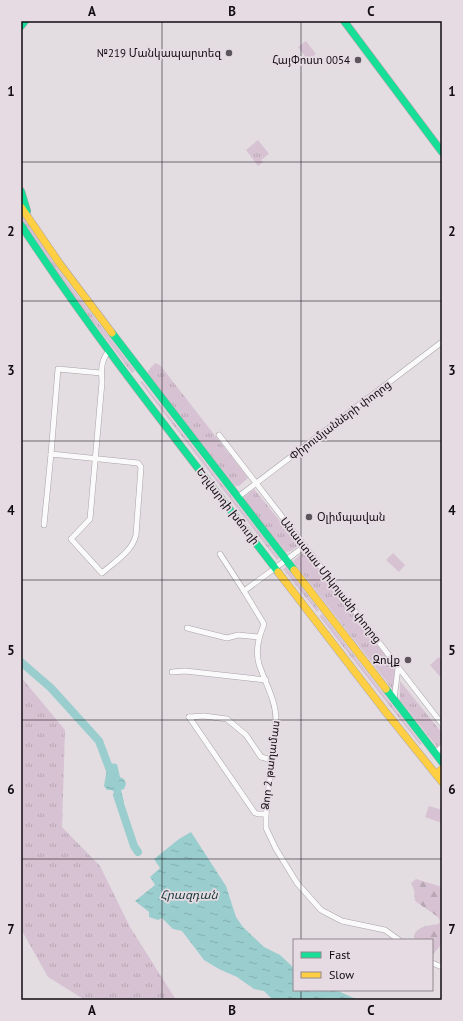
<svg xmlns="http://www.w3.org/2000/svg" width="463" height="1021" font-family="'PT Sans','Noto Sans Armenian',sans-serif">
<style>
.grass{fill:url(#grass-tufts)}
.forest{fill:url(#forest-firs)}
.garden{fill:#d6c2d2}
.water{fill:url(#water-ripples)}
.lines{fill:none;stroke-linecap:round;stroke-linejoin:round}
.river{stroke:#9acdce;stroke-width:8}
.street-casing{stroke:#a7a3a7;stroke-width:6}
.fast-casing{stroke:#a7a3a7;stroke-width:8}
.slow-casing{stroke:#a7a3a7;stroke-width:8}
.street{stroke:#fbfafb;stroke-width:5}
.fast{stroke:#16e098;stroke-width:7}
.slow{stroke:#ffcf43;stroke-width:7}
.grid{fill:none;stroke:#110d10;stroke-width:1;stroke-opacity:0.55}
.poi-dot{fill:#5a565a;stroke:#e6dae3;stroke-width:1.5}
.labels{text-anchor:middle;dominant-baseline:central;stroke-width:3.5;stroke-linejoin:round;paint-order:stroke}
.poi-label{font-size:11px;fill:#110d10;stroke:#e6dae3;text-anchor:end}
.street-label{font-size:11px;fill:#110d10;stroke:#e6dae3}
.water-label{font-size:12px;font-style:italic;fill:#153a3a;stroke:#e6dae3}
.neatline{fill:none;stroke:#110d10;stroke-width:1.5}
.grid-label{font-size:13px;text-anchor:middle;font-weight:bold;fill:#110d10}
</style>
<defs>
<pattern id="grass-tufts" width="24" height="20" patternUnits="userSpaceOnUse"><rect width="24" height="20" fill="#d6c2d2"/><path d="M3 7l-1-3M5 7V3M7 7l1-3M15 17l-1-3M17 17v-4M19 17l1-3" fill="none" stroke="#b7a6b3"/></pattern>
<pattern id="forest-firs" width="22" height="20" patternUnits="userSpaceOnUse"><rect width="22" height="20" fill="#d6c2d2"/><path d="M5 1l3.5 6h-7zM16 11l3.5 6h-7z" fill="#b7a6b3"/></pattern>
<pattern id="water-ripples" width="26" height="14" patternUnits="userSpaceOnUse"><rect width="26" height="14" fill="#9acdce"/><path d="M2 4q2-2 4 0t4 0M15 11q2-2 4 0t4 0" fill="none" stroke="#84afb0"/></pattern>
</defs>
<rect width="100%" height="100%" fill="#e3dde2"/>
<!-- grass -->
<g class="grass">
<path d="M258 140 269 154 261 160 263 162 258 166 246 150Z"/>
<path d="M21 212 62 275 135 371 132 373 59 277 21 219Z"/>
<path d="M155 363 160 365 248 478 239 486H235L148 374V371Z"/>
<path d="M142 381 279 558 277 560 140 382Z"/>
<path d="M254 489 298 543V546L291 551 286 552 245 501 244 497Z"/>
<path d="M305 551 395 668 393 690 293 561Z"/>
<path d="M286 567 319 610 317 612 283 569Z"/>
<path d="M322 614 422 744 420 745 319 616Z"/>
<path d="M21 677 65 730 62 827 100 866 130 927 176 1000H85L48 977 21 929Z"/>
<path d="M400 681 442 733V742L437 747 400 700Z"/>
</g>
<!-- forest -->
<g class="forest">
<path d="M439 657 442 661V679L430 665Z"/>
<path d="M416 879 442 887V944L432 955V940H414C415 938 414 935 415 933 419 926 432 925 438 924L440 922 438 917 415 901 414 890 411 883Z"/>
</g>
<!-- garden -->
<g class="garden">
<path d="M306 41 316 54 308 60 298 47Z"/>
<path d="M393 553 405 565 399 572 386 560Z"/>
<path d="M429 806 442 810V823L425 817Z"/>
</g>
<!-- water -->
<g class="water">
<path d="M108 763 117 764 120 777 124 779 126 784 124 789 121 790 124 802 120 805H117L114 792 112 790H107L104 786Z"/>
<path d="M191 832 226 886 236 917 243 927 264 947 280 955 294 968V990H336L358 1000H273L264 991 254 989 237 977 219 969 204 960 182 931 173 929 162 918 158 920 149 917V912L135 901 155 885 150 877 160 868 154 859 179 839Z"/>
</g>
<g class="lines">
<!-- river -->
<g class="river">
<path d="M21 662 51 688 99 741 111 773"/>
<path d="M117 795 134 846 138 852"/>
</g>
<defs>
<g id="street">
<path d="M219 435 442 724"/>
<path d="M51 454 58 369 101 373"/>
<path d="M238 497 442 342"/>
<path d="M44 525 51 454 138 463 141 467 136 535C132 552 114 562 102 573L71 539 90 519 102 382C101 369 101 360 109 351"/>
<path d="M305 546 244 591 264 624C259 637 255 650 259 664 265 683 276 700 276 720L266 814V828L276 849 297 883 321 910 342 921 385 930 399 940"/>
<path d="M220 554 244 591"/>
<path d="M187 628 227 638 238 635 259 637"/>
<path d="M172 672 185 671 266 680"/>
<path d="M394 700 398 668"/>
<path d="M189 717 255 813 258 814H266"/>
<path d="M189 717 204 716 227 719 246 735 261 757 272 760"/>
<path d="M435 753 442 747"/>
<path d="M432 963 442 967"/>
</g>
<g id="fast">
<path d="M344 21 442 152"/>
<path d="M21 26 25 21"/>
<path d="M21 191 27 211"/>
<path d="M21 225C100 346 191 458 278 572"/>
<path d="M112 333 294 570"/>
<path d="M386 689 442 762"/>
</g>
<g id="slow">
<path d="M21 207 60 264 112 333"/>
<path d="M294 570 386 689"/>
<path d="M278 572 385 711 442 782"/>
<path d="M436 774 442 769"/>
</g>
</defs>
<!-- street casing -->
<use href="#street" class="street-casing"/>
<!-- fast casing -->
<use href="#fast" class="fast-casing"/>
<!-- slow casing -->
<use href="#slow" class="slow-casing"/>
<!-- street -->
<use href="#street" class="street"/>
<!-- fast -->
<use href="#fast" class="fast"/>
<!-- slow -->
<use href="#slow" class="slow"/>
</g>
<!-- grid -->
<path class="grid" d="M162 21V1000M301 21V940M21 162H442M21 301H442M21 441H442M21 580H442M21 720H442M21 859H442M301 990V1000"/>
<!-- markers -->
<g class="poi-dot">
<circle cx="229" cy="53" r="4"/>
<circle cx="358" cy="60" r="4"/>
<circle cx="309" cy="517" r="4"/>
<circle cx="408" cy="660" r="4"/>
</g>
<g class="labels">
<!-- poi labels -->
<g class="poi-label">
<text x="221" y="53">№219 Մանկապարտեզ</text>
<text x="350" y="60">ՀայՓոստ 0054</text>
<text x="317" y="517" text-anchor="start">Օլիմպավան</text>
<text x="400" y="660">Զովք</text>
</g>
<!-- street labels -->
<g class="street-label">
<text transform="translate(340 420) rotate(-37)">Փիրումյանների փողոց</text>
<text transform="translate(228 506) rotate(52)">Եղվարդի խճուղի</text>
<text transform="translate(331 580) rotate(52)">Անաստաս Միկոյանի փողոց</text>
<text transform="translate(270 765) rotate(-83)">Ձոր 2 թաղամաս</text>
</g>
<!-- water labels -->
<g class="water-label">
<text x="189" y="894">Հրազդան</text>
</g>
</g>
<!-- border -->
<rect width="463" height="1021" fill="none" stroke="#e6dae3" stroke-width="44"/>
<!-- legend -->
<rect x="293" y="939" width="140" height="52" fill="#e6dae3" stroke="#91888f"/>
<rect x="301" y="952" width="20" height="6" fill="#16e098" stroke="#91888f"/>
<text x="329" y="959" font-size="12" fill="#110d10">Fast</text>
<rect x="301" y="972" width="20" height="6" fill="#ffcf43" stroke="#91888f"/>
<text x="329" y="979" font-size="12" fill="#110d10">Slow</text>
<rect x="22" y="22" width="419" height="977" class="neatline"/>
<g class="grid-label">
<text x="92" y="16">A</text>
<text x="232" y="16">B</text>
<text x="371" y="16">C</text>
<text x="11" y="96">1</text>
<text x="452" y="96">1</text>
<text x="11" y="236">2</text>
<text x="452" y="236">2</text>
<text x="11" y="375">3</text>
<text x="452" y="375">3</text>
<text x="11" y="515">4</text>
<text x="452" y="515">4</text>
<text x="11" y="655">5</text>
<text x="452" y="655">5</text>
<text x="11" y="794">6</text>
<text x="452" y="794">6</text>
<text x="11" y="934">7</text>
<text x="452" y="934">7</text>
<text x="92" y="1015">A</text>
<text x="232" y="1015">B</text>
<text x="371" y="1015">C</text>
</g>
</svg>
